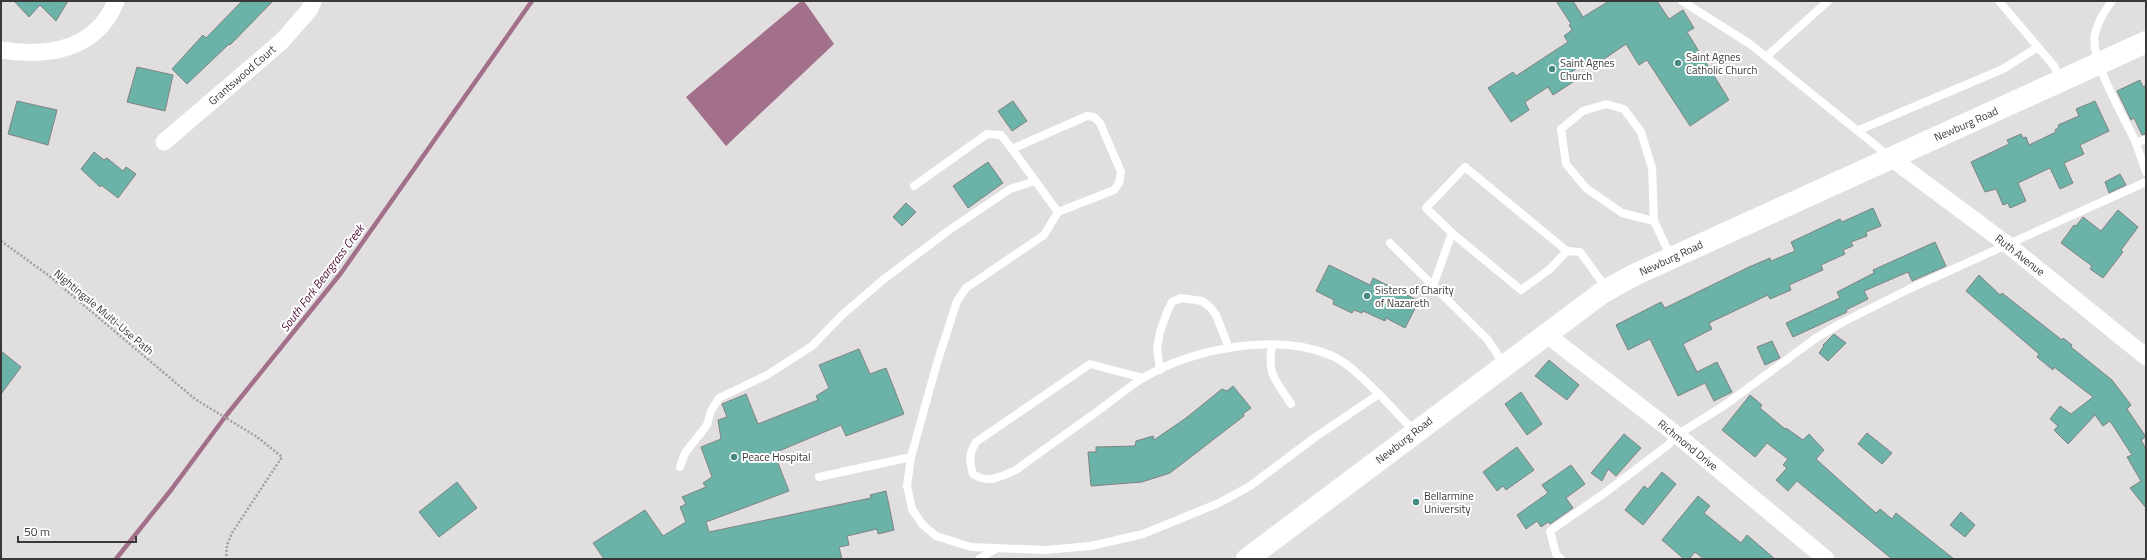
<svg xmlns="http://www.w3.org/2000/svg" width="2147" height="560" font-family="'Titillium Web',sans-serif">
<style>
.water{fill:#a2708b}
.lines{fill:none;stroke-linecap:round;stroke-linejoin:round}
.stream{stroke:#a2708b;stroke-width:4.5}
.building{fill:#6bb2a8;stroke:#7f8382}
.path{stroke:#a19fa0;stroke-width:2.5;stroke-dasharray:2 2;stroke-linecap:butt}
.service{stroke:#fff;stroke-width:8}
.minor{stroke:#fff;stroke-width:17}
.secondary{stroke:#fff;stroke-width:22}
.poi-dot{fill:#458a81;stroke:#fff;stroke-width:1.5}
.labels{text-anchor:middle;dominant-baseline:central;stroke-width:4;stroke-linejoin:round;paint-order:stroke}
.poi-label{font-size:11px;fill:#3a3839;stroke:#fff;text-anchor:start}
.street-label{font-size:11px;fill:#3a3839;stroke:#fff}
.water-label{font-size:12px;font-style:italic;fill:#4e1037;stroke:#fff}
</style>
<rect width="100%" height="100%" fill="#e1dedf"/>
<!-- water -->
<path class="water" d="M801 1H804L834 44 726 146 686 97Z"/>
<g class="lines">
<!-- stream -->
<path class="stream" d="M116 559 171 490 225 417 341 273 532 1"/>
</g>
<!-- building -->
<g class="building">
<path d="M14 1H68L56 21 40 5 29 17Z"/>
<path d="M242 1H273L230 45 229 44 187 84 172 69 203 35 206 38Z"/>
<path d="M1556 1H1573L1583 17 1609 1H1657L1669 19 1683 10 1694 28 1687 32 1729 100 1690 126 1647 60 1639 65 1626 44 1594 66 1590 60 1568 74 1573 82 1553 95 1548 87 1525 102 1529 110 1511 122 1488 88 1513 72 1516 76 1568 42 1564 36 1572 30 1569 25 1571 24Z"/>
<path d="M137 67 173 75 165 111 127 102Z"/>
<path d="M2140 80 2143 87 2146 85V134L2142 135 2134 118 2131 120 2117 91Z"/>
<path d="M17 101 57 110 48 145 8 134Z"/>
<path d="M1013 101 1027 121 1012 131 998 111Z"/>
<path d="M2095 101 2109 131 2080 145 2084 154 2064 163 2073 183 2060 189 2050 168 2018 183 2026 201 2010 208 2008 203 2003 205 1996 189 1985 192 1971 162 2009 144 2007 140 2021 134 2023 138 2026 137 2029 145 2056 132 2055 130 2059 127 2058 125 2079 116 2076 109Z"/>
<path d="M94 152 104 160 107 158 123 171 126 167 136 174 118 198 101 185 100 187 81 169Z"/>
<path d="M988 162 1003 183 968 208 953 186Z"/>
<path d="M2120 174 2126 185 2109 193 2105 182Z"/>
<path d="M906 203 916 212 902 226 893 217Z"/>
<path d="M1873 208 1881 226 1866 232 1867 236 1851 242 1853 246 1843 250 1845 254 1821 265 1823 270 1789 285 1791 290 1770 299 1768 295 1709 323 1712 329 1683 344 1697 372 1717 362 1732 392 1714 401 1705 383 1678 396 1650 339 1628 350 1616 325 1661 302 1665 308 1749 267 1770 258 1771 261 1795 251 1791 242 1840 219 1842 222Z"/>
<path d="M2118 210 2138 227 2121 250 2123 252 2103 278 2090 269 2092 266 2061 243 2074 225 2076 226 2083 217 2101 231Z"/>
<path d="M1935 242 1946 266 1912 281 1908 272 1864 291 1868 299 1846 310 1847 312 1793 337 1786 323 1840 298 1837 292 1874 273 1873 270Z"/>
<path d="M1329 265 1370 285 1373 278 1419 301 1405 328 1386 318 1385 321 1363 311 1362 313 1354 310 1352 313 1333 304 1334 300 1316 291Z"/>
<path d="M1979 275 2000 295 2002 293 2062 340 2063 338 2072 345 2071 347 2112 380 2131 405 2127 409 2146 437 2141 440 2146 449V508L2130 488 2141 481 2127 457 2132 455 2110 421 2103 426 2095 415 2068 444 2054 430 2058 426 2050 419 2060 406 2071 414 2093 397 2054 367 2053 370 2037 357 2039 354 1966 291Z"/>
<path d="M1834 334 1846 343 1828 361 1819 353 1824 346 1823 345Z"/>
<path d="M1772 341 1780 358 1765 365 1757 347Z"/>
<path d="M859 349 870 374 886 368 904 414 846 436 841 425 774 453 789 491 706 522 709 532 871 498 870 495 886 491 894 530 878 534 877 529 847 536 849 545 839 547 842 559H604L593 543 645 510 663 536 686 522 680 507 686 504 682 497 706 487 703 483 712 477 701 447 721 439 718 420 727 417 722 404 746 394 758 424 818 400 816 396 829 388 819 365Z"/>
<path d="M1 351 21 367 1 394Z"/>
<path d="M1549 360 1579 385 1567 400 1535 376Z"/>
<path d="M1233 386 1251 408 1243 414 1244 416 1170 473 1142 482 1091 486 1088 452H1096V447L1135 446 1136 441 1153 436 1154 440 1186 418 1222 389 1227 391Z"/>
<path d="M1521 392 1542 424 1527 435 1505 404Z"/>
<path d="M1750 395 1762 405 1760 408 1785 429 1786 428 1803 440 1809 434 1824 450 1816 459 1876 513 1880 509 1892 519 1896 513 1954 559H1892L1797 481 1788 491 1776 480 1787 468 1783 465 1788 459 1767 443 1755 457 1722 430Z"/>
<path d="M1867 433 1892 453 1882 464 1858 444Z"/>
<path d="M1624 434 1641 448 1616 476 1608 469 1602 481 1591 473Z"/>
<path d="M1517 447 1534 470 1506 490 1503 486 1497 491 1483 472Z"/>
<path d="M1571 465 1585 484 1566 498 1573 508 1550 524 1548 522 1541 527 1537 521 1526 529 1517 515 1548 493 1542 485Z"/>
<path d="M1662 472 1676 484 1643 525 1625 510 1644 486 1648 489Z"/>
<path d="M457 482 477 508 439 537 419 512Z"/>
<path d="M1698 496 1710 506 1704 513 1741 543 1747 535 1775 559H1704L1695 552 1689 559H1684L1662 540Z"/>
<path d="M1961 512 1975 525 1965 537 1950 525Z"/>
</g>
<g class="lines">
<!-- path -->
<path class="path" d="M1 241 48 275 195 399 257 437 282 457 232 533 227 545 226 559"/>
<!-- service -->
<g class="service">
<path d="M1682 1 1750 44 1890 157"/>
<path d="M1999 1 2054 66 2061 80"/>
<path d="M2112 1C2104 12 2098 21 2095 34 2089 60 2125 118 2136 143"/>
<path d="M1766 57 1828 1"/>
<path d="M1859 130 2003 69 2038 47"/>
<path d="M2146 139 2136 143 2146 172"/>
<path d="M1012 149 1058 212"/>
<path d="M914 186 987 134 1001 135 1012 149 1087 116 1094 117 1100 123 1121 172 1119 183 1114 190 1058 212 1044 235 966 288 957 301 937 363 911 457 907 486 912 509 922 524 936 536 971 547 1045 550 1091 546 1143 534 1219 503 1250 486 1314 438 1379 394 1414 431"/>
<path d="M1654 221 1622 213 1586 188 1566 164 1561 129 1583 111 1606 104 1624 109 1641 132 1652 168 1654 221 1671 257"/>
<path d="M1390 243 1487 339 1504 364"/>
<path d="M1567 251 1580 252 1599 278 1608 288"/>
<path d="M1433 286 1452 233 1426 208 1465 167 1567 251 1550 269 1521 290 1452 233"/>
<path d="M1272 345C1267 375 1275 379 1291 404"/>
<path d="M1160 370 1157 348 1160 332 1167 312 1172 302 1181 298 1202 301 1210 307 1216 315 1229 348"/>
<path d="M1143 378 1090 364 976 442C969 453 969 461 973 474 988 484 1000 477 1016 470 1044 449 1073 429 1102 408 1115 398 1129 387 1143 378 1192 349 1276 332 1330 355 1349 363 1364 380 1379 394"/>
<path d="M680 467 685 453 707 425 711 411 719 398 767 375 812 346 842 315 884 279 948 231 1010 189 1035 181"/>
<path d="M819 477 911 457"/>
<path d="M979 559 997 548"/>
<path d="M1561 559 1556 554 1550 531 1606 492 1668 445 1677 435 1725 405 1816 338 1843 322 1909 289 2146 182"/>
</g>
<!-- minor -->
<g class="minor">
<path d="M1 50C47 57 96 51 116 1"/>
<path d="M164 142 282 41 310 9 313 1"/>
<path d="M1891 158 2008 245 2146 357"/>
<path d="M1546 334 1677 435 1826 559"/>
</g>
<!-- secondary -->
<path class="secondary" d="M1247 559 1603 292 1634 275 2146 42"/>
</g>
<!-- markers -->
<g class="poi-dot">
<circle cx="1678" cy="63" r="4"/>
<circle cx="1552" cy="69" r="4"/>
<circle cx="1367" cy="296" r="4"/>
<circle cx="734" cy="457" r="4"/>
<circle cx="1416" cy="502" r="4"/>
</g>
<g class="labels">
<!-- poi labels -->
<g class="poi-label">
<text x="1686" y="57">Saint Agnes<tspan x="1686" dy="13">Catholic Church</tspan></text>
<text x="1560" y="63">Saint Agnes<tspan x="1560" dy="13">Church</tspan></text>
<text x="1375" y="290">Sisters of Charity<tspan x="1375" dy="13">of Nazareth</tspan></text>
<text x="742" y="457">Peace Hospital</text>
<text x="1424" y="496">Bellarmine<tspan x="1424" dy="13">University</tspan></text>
</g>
<!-- street labels -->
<g class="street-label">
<text transform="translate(242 75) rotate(-41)">Grantswood Court</text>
<text transform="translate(1966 124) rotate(-24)">Newburg Road</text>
<text transform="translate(2020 255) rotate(38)">Ruth Avenue</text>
<text transform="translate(1671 258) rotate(-25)">Newburg Road</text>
<text transform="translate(104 312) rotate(40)">Nightingale Multi-Use Path</text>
<text transform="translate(1404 440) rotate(-38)">Newburg Road</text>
<text transform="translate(1688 445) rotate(39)">Richmond Drive</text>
</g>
<!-- water labels -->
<g class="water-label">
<text transform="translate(322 278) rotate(-53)">South Fork Beargrass Creek</text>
</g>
</g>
<!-- border -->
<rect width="2147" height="560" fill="none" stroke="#3a3839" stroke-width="4"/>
<!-- scale -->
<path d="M18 536v6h118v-6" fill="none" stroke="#3a3839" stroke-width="2"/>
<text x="24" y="536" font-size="12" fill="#3a3839" stroke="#ffffff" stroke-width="3" paint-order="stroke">50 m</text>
</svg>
